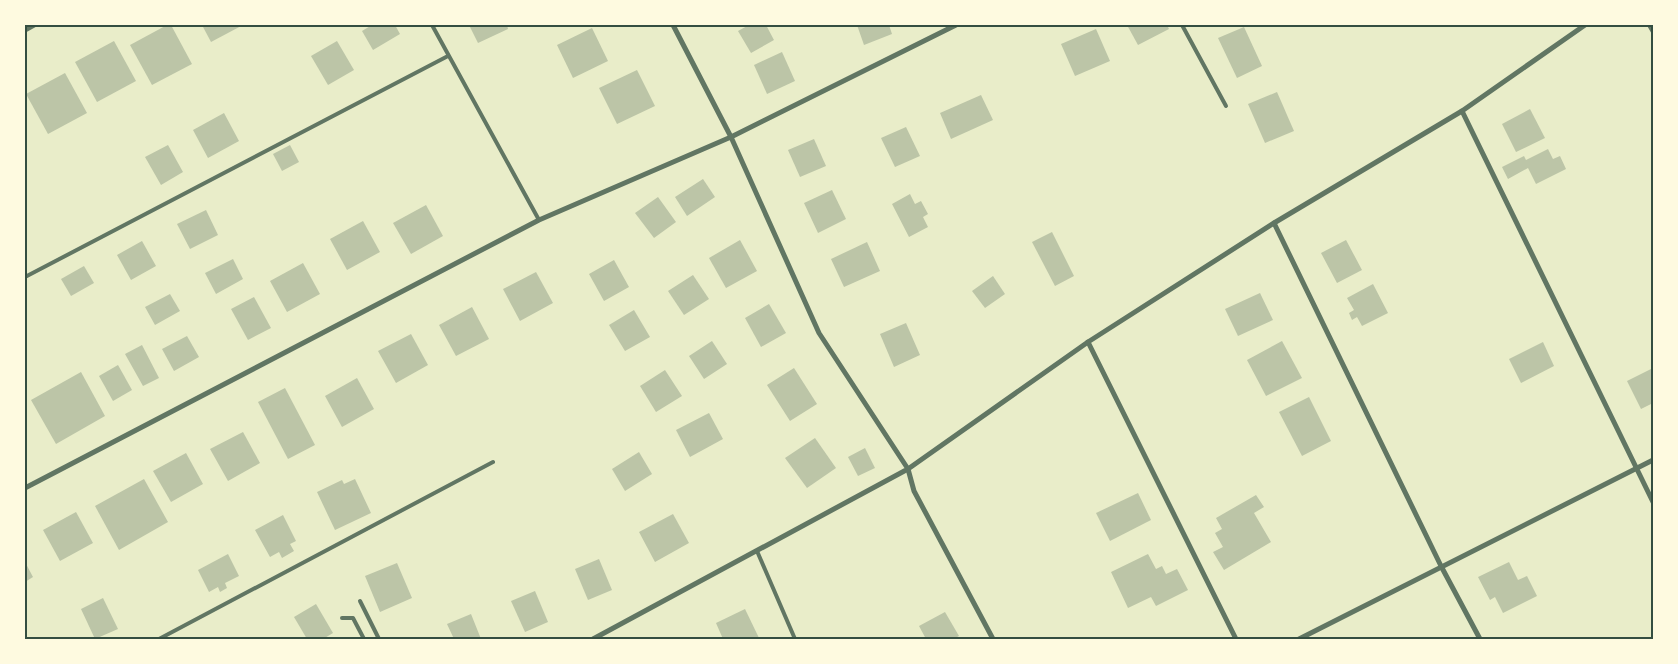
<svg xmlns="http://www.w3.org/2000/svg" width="1678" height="664" font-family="Merriweather,serif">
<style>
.building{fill:#bcc5a7}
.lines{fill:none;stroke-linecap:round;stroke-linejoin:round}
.service{stroke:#617663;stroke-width:4}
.minor{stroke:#617663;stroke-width:5}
.neatline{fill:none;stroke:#344e41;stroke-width:2}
</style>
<rect width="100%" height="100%" fill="#e9edc9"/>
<!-- building -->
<g class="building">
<path d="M167 25H171L192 64 152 85 130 45Z"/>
<path d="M202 25H243L211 42Z"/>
<path d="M372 25H395L400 34 373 50 362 31Z"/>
<path d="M469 25H507L508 29 478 43Z"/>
<path d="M749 25H766L774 40 751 53 738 31Z"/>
<path d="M857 25H889L892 34 864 45Z"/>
<path d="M1127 25H1167L1169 29 1138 45Z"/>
<path d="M1244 27 1262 66 1237 78 1218 38Z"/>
<path d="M592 28 608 61 573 78 557 45Z"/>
<path d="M1096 29 1110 61 1075 76 1061 44Z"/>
<path d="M114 41 136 81 97 102 75 62Z"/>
<path d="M337 41 354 70 328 85 311 56Z"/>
<path d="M782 52 795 81 767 94 754 65Z"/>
<path d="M637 70 655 106 617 124 599 88Z"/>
<path d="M65 73 87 113 48 134 26 94Z"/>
<path d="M1277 92 1294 131 1265 143 1248 104Z"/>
<path d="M981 95 993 120 951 139 940 113Z"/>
<path d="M1530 109 1545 138 1516 152 1502 124Z"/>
<path d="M224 113 239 141 208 158 193 130Z"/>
<path d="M906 127 920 156 895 167 881 138Z"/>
<path d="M814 139 826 166 800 177 788 150Z"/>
<path d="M168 145 183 172 161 185 145 157Z"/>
<path d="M290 145 299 162 282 171 273 154Z"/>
<path d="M1548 149 1553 159 1560 156 1566 169 1536 184 1528 168 1508 179 1502 167 1524 156 1526 160Z"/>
<path d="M703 179 715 197 687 216 675 197Z"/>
<path d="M832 190 846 219 818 233 804 203Z"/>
<path d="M910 194 915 204 921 201 928 214 923 217 928 227 909 237 892 204Z"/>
<path d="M658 197 676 222 654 238 635 213Z"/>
<path d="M426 205 443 236 411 254 393 223Z"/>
<path d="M206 210 218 235 190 249 177 224Z"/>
<path d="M363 221 380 252 347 270 330 239Z"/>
<path d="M1052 232 1074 276 1055 286 1032 242Z"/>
<path d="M740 240 757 271 726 288 709 258Z"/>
<path d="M1346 240 1362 270 1337 283 1321 253Z"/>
<path d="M142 241 156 266 131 280 117 255Z"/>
<path d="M867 242 880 271 844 287 831 259Z"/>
<path d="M233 259 243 279 216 294 205 273Z"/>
<path d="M614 260 629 287 604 301 589 274Z"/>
<path d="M303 263 320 294 287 312 270 281Z"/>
<path d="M84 266 94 283 71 296 61 279Z"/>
<path d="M536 272 553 303 520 321 503 289Z"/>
<path d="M693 275 709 299 684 315 668 291Z"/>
<path d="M993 276 1005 294 985 308 972 291Z"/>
<path d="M1373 284 1388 313 1362 326 1357 317 1352 320 1349 313 1354 310 1347 298Z"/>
<path d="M1260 293 1273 320 1238 336 1225 309Z"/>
<path d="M170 294 180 311 155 325 145 307Z"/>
<path d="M254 297 271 328 248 340 231 309Z"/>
<path d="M769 304 786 333 761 347 745 318Z"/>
<path d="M472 307 489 339 456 356 439 325Z"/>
<path d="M634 310 650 337 625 351 609 325Z"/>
<path d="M906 323 920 355 894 367 880 334Z"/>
<path d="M411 334 428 365 396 383 378 351Z"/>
<path d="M187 336 199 357 174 371 162 349Z"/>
<path d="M712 341 727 364 704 379 689 356Z"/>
<path d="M1282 341 1302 378 1266 396 1247 360Z"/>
<path d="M1543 342 1554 366 1521 383 1509 359Z"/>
<path d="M142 345 159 378 143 386 125 354Z"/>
<path d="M118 365 132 390 113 401 99 376Z"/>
<path d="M794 368 817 404 790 421 767 385Z"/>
<path d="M1653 368V403L1641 409 1627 381Z"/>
<path d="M665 370 682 396 656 412 640 386Z"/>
<path d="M81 372 105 416 56 444 31 400Z"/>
<path d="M357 378 374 409 342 427 325 396Z"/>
<path d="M285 388 315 445 288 459 258 402Z"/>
<path d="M1309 397 1331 441 1302 456 1279 412Z"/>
<path d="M709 413 723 439 690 457 676 430Z"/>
<path d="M243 432 260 463 228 481 210 449Z"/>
<path d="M815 438 836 468 807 488 785 458Z"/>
<path d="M865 448 875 468 858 476 848 457Z"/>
<path d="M639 452 652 474 625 491 612 469Z"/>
<path d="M186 453 203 484 171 502 153 471Z"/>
<path d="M144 479 168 522 119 550 95 506Z"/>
<path d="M355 479 371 513 335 530 317 492 342 480 344 484Z"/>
<path d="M1138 493 1151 520 1110 541 1096 513Z"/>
<path d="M1256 495 1264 507 1254 513 1271 542 1224 570 1213 552 1223 547 1215 533 1222 529 1216 518Z"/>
<path d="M76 512 93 543 60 561 43 530Z"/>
<path d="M673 514 689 543 655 562 639 532Z"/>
<path d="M283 515 296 541 290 544 294 551 282 558 279 552 270 557 255 530Z"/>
<path d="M228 554 239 576 225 583 227 588 220 592 218 587 209 592 198 570Z"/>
<path d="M1148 554 1156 569 1162 566 1166 574 1177 569 1188 590 1156 606 1151 597 1128 608 1111 572Z"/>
<path d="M599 559 612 590 588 600 575 569Z"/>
<path d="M25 562 33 577 25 582Z"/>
<path d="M1509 562 1518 580 1527 576 1537 596 1503 613 1495 597 1490 600 1478 577Z"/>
<path d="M397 563 412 598 380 612 365 576Z"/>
<path d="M535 591 548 622 525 632 511 601Z"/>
<path d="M103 598 118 629 95 639 81 609Z"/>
<path d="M316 604 333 633 323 639H307L294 617Z"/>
<path d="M745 609 759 638 756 639H723L716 623Z"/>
<path d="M945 612 959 636 953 639H926L919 626Z"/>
<path d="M471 614 481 639H454L447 624Z"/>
</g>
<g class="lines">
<!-- service -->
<g class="service">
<path d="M432 25 539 220"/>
<path d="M1182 25 1226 106"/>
<path d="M1649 25 1653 32"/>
<path d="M25 277 448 56"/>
<path d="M757 551 795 639"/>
<path d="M360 601 379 639"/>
<path d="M342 618H353L364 639"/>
<path d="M159 639 493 462"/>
</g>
<!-- minor -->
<g class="minor">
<path d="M25 30 34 25"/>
<path d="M1462 111 1653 502"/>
<path d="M1274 223 1441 566 1480 639"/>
<path d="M1088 342 1236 639"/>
<path d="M25 488 539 220 731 137 956 25"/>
<path d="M593 639 908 469 819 333 731 137 673 25"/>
<path d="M993 639 914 491 908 469 1088 342 1274 223 1462 111 1585 25"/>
<path d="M1299 639 1653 460"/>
</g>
</g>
<!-- border -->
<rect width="1678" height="664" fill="none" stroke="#fefae0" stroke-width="52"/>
<rect x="26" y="26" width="1626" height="612" class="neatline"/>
</svg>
